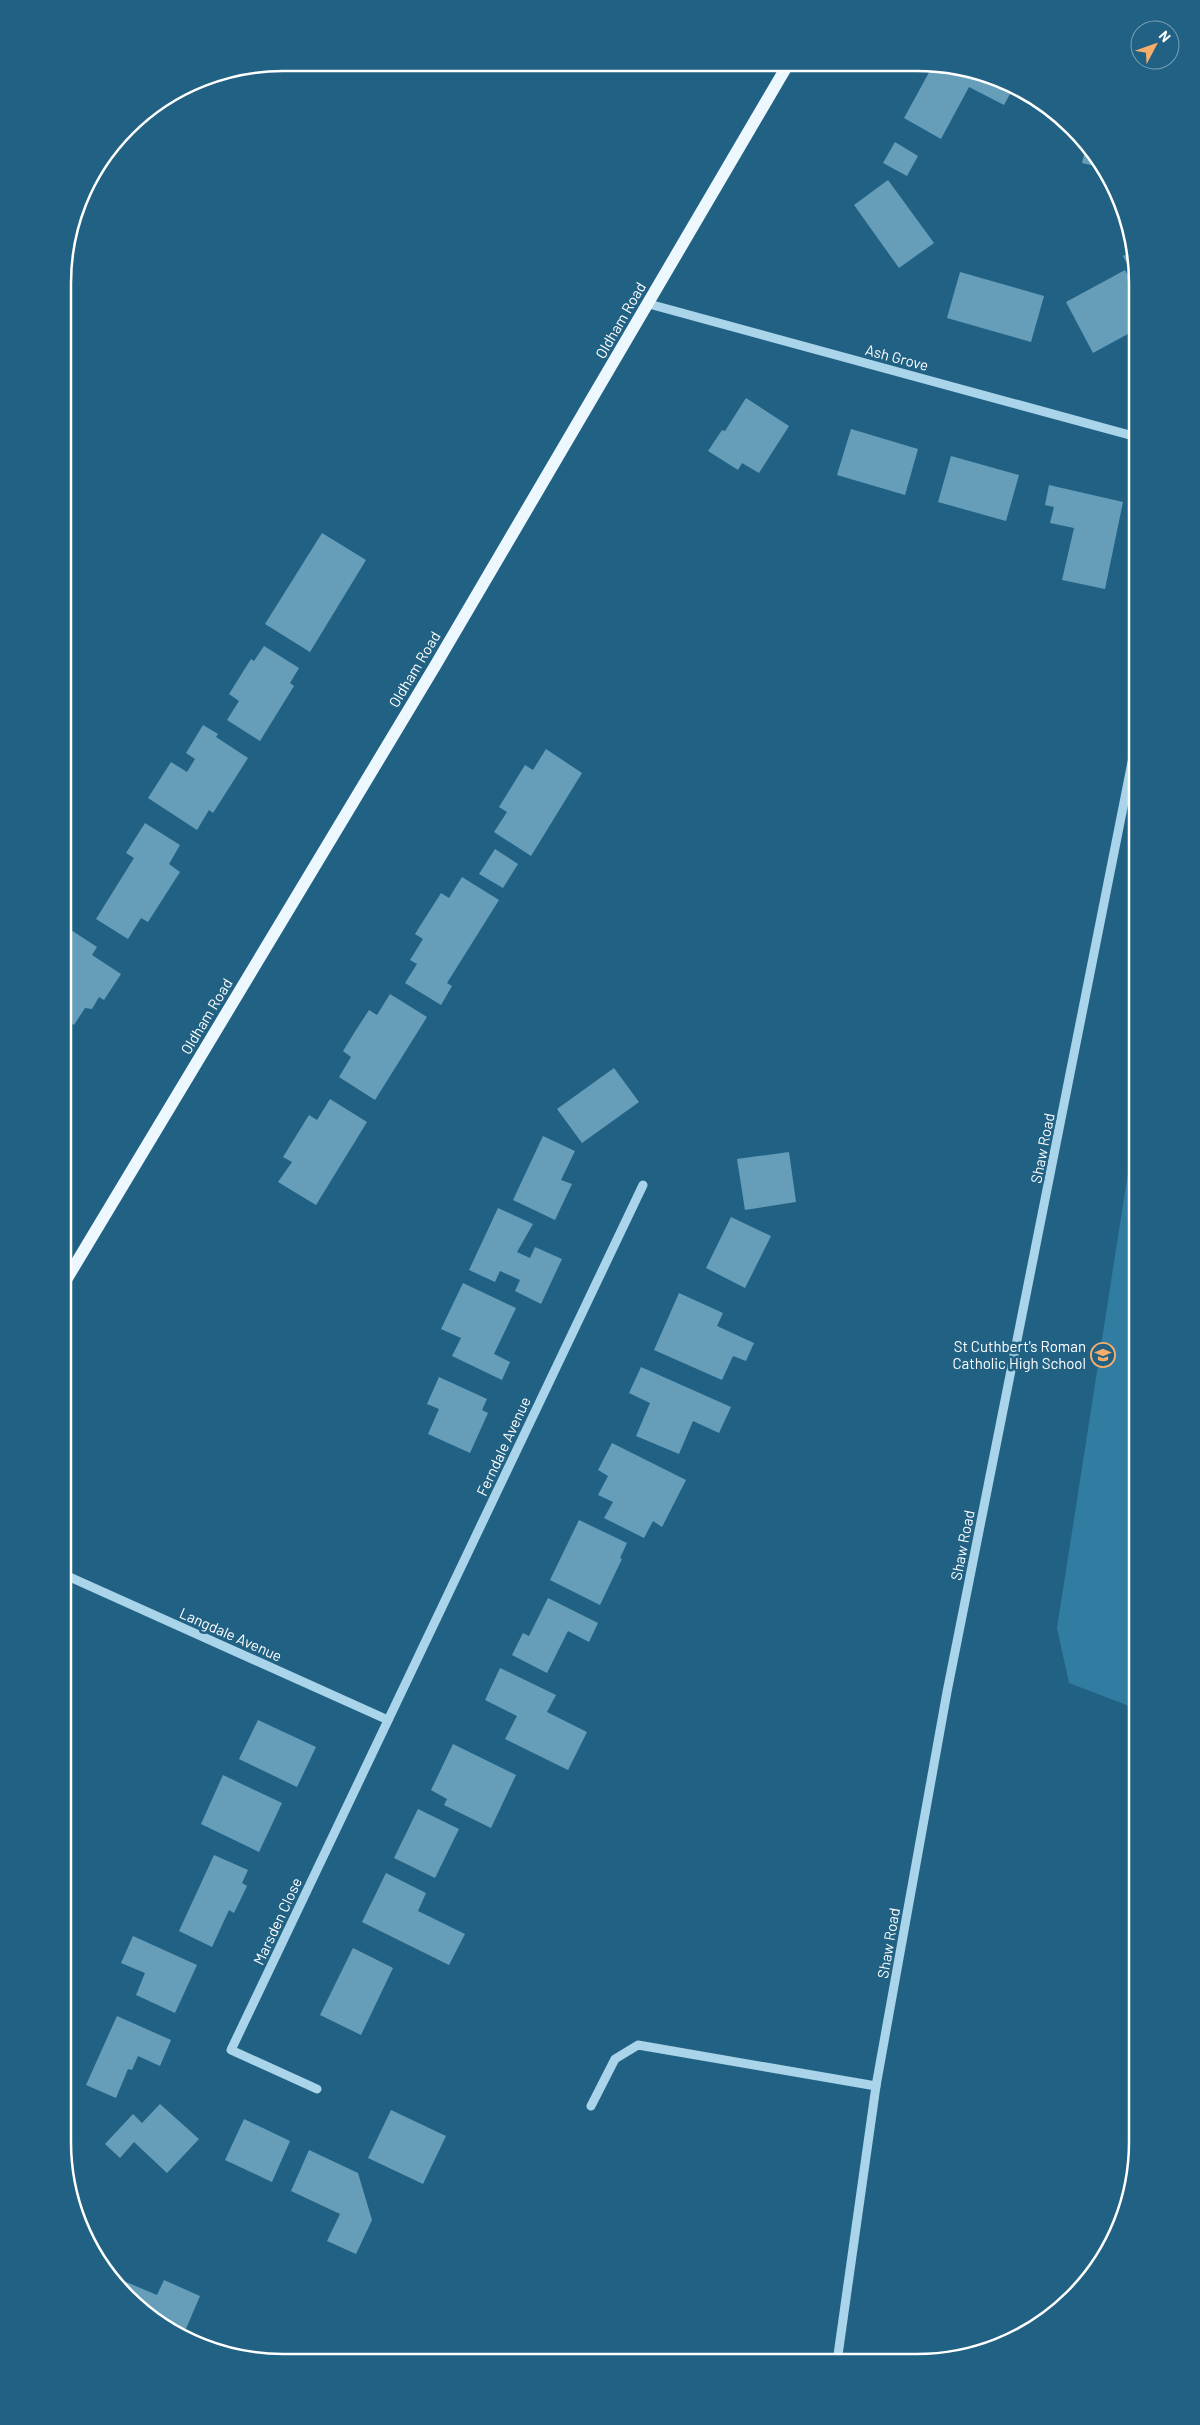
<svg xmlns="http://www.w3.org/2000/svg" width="1200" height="2425" font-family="Barlow,sans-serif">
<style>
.green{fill:#317ca1}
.building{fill:#669eba}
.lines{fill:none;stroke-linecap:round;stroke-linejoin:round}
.minor{stroke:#a9d4e9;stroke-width:9}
.major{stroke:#ecf7fe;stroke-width:12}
.labels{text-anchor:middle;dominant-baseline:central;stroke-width:5;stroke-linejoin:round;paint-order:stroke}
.street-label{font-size:15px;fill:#fff;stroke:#216284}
.poi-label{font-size:15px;fill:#fff;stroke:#216284;text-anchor:end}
.rim{fill:none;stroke:#fff;stroke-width:2.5}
</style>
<rect width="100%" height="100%" fill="#216284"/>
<!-- green -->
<path class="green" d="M1137 1115V1709L1069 1683 1057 1628Z"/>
<!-- building -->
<g class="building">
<path d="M932 67H960L1015 85 1004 105 969 87 941 139 904 118Z"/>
<path d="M895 142 918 156 907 176 883 163Z"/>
<path d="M1086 146 1100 160 1104 168 1082 163Z"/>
<path d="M888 180 934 243 899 268 854 205Z"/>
<path d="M1132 251 1137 282 1123 256Z"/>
<path d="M1125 270 1137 293V329L1093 353 1066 302Z"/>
<path d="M960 272 1044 296 1031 342 947 318Z"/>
<path d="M746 398 789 426 759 473 742 463 738 470 708 451 722 430 725 431Z"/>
<path d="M851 429 918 449 905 495 837 475Z"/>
<path d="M951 456 1019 475 1006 521 938 502Z"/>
<path d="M1049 485 1123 502 1105 589 1062 580 1074 528 1050 523 1054 507 1045 505Z"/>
<path d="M322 533 366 560 310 652 265 624Z"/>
<path d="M264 646 299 668 290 683 294 686 260 741 227 720 239 701 229 694 251 659 254 661Z"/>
<path d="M203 725 218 734 216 737 248 758 213 813 209 810 197 830 148 798 171 762 187 772 195 759 186 753Z"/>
<path d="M546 749 582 773 531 856 494 832 507 812 499 807 525 765 533 770Z"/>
<path d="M145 823 180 845 169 864 180 872 148 922 141 918 128 939 96 919 134 858 126 853Z"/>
<path d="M495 849 518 864 503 888 479 874Z"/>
<path d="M462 877 499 900 447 983 452 986 441 1005 405 983 417 964 410 960 423 939 415 934 441 893 449 898Z"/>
<path d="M68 928 97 947 92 955 121 974 104 1000 99 997 92 1009 85 1008 74 1025 63 1017V937Z"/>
<path d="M390 994 427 1017 375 1100 339 1077 351 1057 343 1051 356 1030 369 1010 377 1015Z"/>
<path d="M614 1068 639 1102 582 1143 557 1109Z"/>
<path d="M330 1099 367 1122 316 1205 278 1182 292 1162 283 1157 309 1115 317 1120Z"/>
<path d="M543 1136 575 1151 561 1180 572 1184 555 1220 513 1200Z"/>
<path d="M789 1152 796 1202 745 1210 737 1159Z"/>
<path d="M498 1208 533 1224 517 1252 530 1258 535 1247 562 1259 541 1304 515 1291 520 1280 500 1271 495 1282 469 1270Z"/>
<path d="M731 1217 771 1236 745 1288 706 1268Z"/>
<path d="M463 1283 516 1308 494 1354 510 1362 502 1380 452 1356 461 1338 441 1329Z"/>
<path d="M679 1293 723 1313 717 1326 754 1343 746 1361 733 1356 722 1380 654 1350Z"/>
<path d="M641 1367 731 1407 719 1433 693 1421 679 1454 636 1436 650 1403 629 1393Z"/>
<path d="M439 1377 487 1399 482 1410 488 1413 470 1453 428 1434 439 1409 427 1404Z"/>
<path d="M612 1443 686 1480 662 1527 653 1521 644 1538 604 1518 613 1502 598 1495 608 1476 598 1470Z"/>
<path d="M579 1520 627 1543 620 1558 622 1559 600 1605 550 1580Z"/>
<path d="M548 1598 598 1623 589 1642 568 1631 547 1673 512 1655 523 1633 529 1636Z"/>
<path d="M500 1668 556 1695 547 1712 587 1732 568 1770 505 1739 517 1716 485 1700Z"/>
<path d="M258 1720 316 1747 297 1787 239 1759Z"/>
<path d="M453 1744 516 1775 491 1828 444 1805 447 1799 431 1790Z"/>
<path d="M223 1775 282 1803 259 1852 201 1824Z"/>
<path d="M418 1809 459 1829 435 1878 394 1858Z"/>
<path d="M214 1855 248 1870 242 1883 247 1886 234 1913 229 1910 212 1947 179 1931Z"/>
<path d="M386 1873 426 1893 418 1911 465 1934 449 1965 362 1922Z"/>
<path d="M133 1936 197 1965 175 2013 136 1995 145 1973 121 1963Z"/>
<path d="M353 1948 393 1968 361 2035 320 2015Z"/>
<path d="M117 2016 171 2040 160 2066 138 2056 132 2070 128 2069 116 2098 86 2085Z"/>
<path d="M160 2104 199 2139 167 2173 134 2142 120 2158 105 2144 133 2114 142 2123Z"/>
<path d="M391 2110 446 2136 423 2184 368 2158Z"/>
<path d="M244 2119 290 2141 272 2182 225 2160Z"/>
<path d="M309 2150 358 2173 372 2220 356 2254 327 2241 340 2214 291 2191Z"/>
<path d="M107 2274 157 2295 164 2280 200 2296 182 2338 138 2308Z"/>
</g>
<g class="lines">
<!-- minor -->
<g class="minor">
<path d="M649 304 1137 437"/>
<path d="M63 1574 388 1720"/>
<path d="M317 2089 231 2050 643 1185"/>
<path d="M591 2106 615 2059 638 2045 876 2086"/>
<path d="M837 2362 876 2086 947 1692 1137 737"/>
</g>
<!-- major -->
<path class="major" d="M63 1285 435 666 787 66"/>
</g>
<!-- icons -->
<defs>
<symbol id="school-ring" viewBox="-11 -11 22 22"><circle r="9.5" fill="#216284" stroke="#f6ae6a" stroke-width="1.5"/><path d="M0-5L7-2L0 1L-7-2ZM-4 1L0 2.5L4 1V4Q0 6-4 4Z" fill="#f6ae6a"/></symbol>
</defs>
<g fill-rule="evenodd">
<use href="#school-ring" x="1089" y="1341" width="28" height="28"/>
</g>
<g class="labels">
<!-- street labels -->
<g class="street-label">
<text transform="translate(620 320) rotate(-60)">Oldham Road</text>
<text transform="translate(897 357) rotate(15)">Ash Grove</text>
<text transform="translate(414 669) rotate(-59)">Oldham Road</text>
<text transform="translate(206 1016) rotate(-59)">Oldham Road</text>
<text transform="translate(1042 1148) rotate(-79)">Shaw Road</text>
<text transform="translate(503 1446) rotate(-65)">Ferndale Avenue</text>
<text transform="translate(962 1545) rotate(-79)">Shaw Road</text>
<text transform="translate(231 1634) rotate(24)">Langdale Avenue</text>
<text transform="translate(277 1921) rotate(-65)">Marsden Close</text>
<text transform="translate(888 1943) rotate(-80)">Shaw Road</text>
</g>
<!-- poi labels -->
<g class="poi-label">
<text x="1086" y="1346">St Cuthbert's Roman<tspan x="1086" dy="17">Catholic High School</tspan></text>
</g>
</g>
<!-- crop -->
<path d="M0 0H1200V2425H0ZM283 71H917A212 212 0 0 1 1129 283V2142A212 212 0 0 1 917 2354H283A212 212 0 0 1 71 2142V283A212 212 0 0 1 283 71Z" fill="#216284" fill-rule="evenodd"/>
<path class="rim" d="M283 71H917A212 212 0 0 1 1129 283V2142A212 212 0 0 1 917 2354H283A212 212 0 0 1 71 2142V283A212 212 0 0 1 283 71Z"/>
<!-- north arrow -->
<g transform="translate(1155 45) rotate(49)"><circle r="24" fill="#216284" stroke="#7aa1b5"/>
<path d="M0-4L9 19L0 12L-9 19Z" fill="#f6ae6a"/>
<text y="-8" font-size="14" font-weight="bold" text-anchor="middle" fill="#ffffff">N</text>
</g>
</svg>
